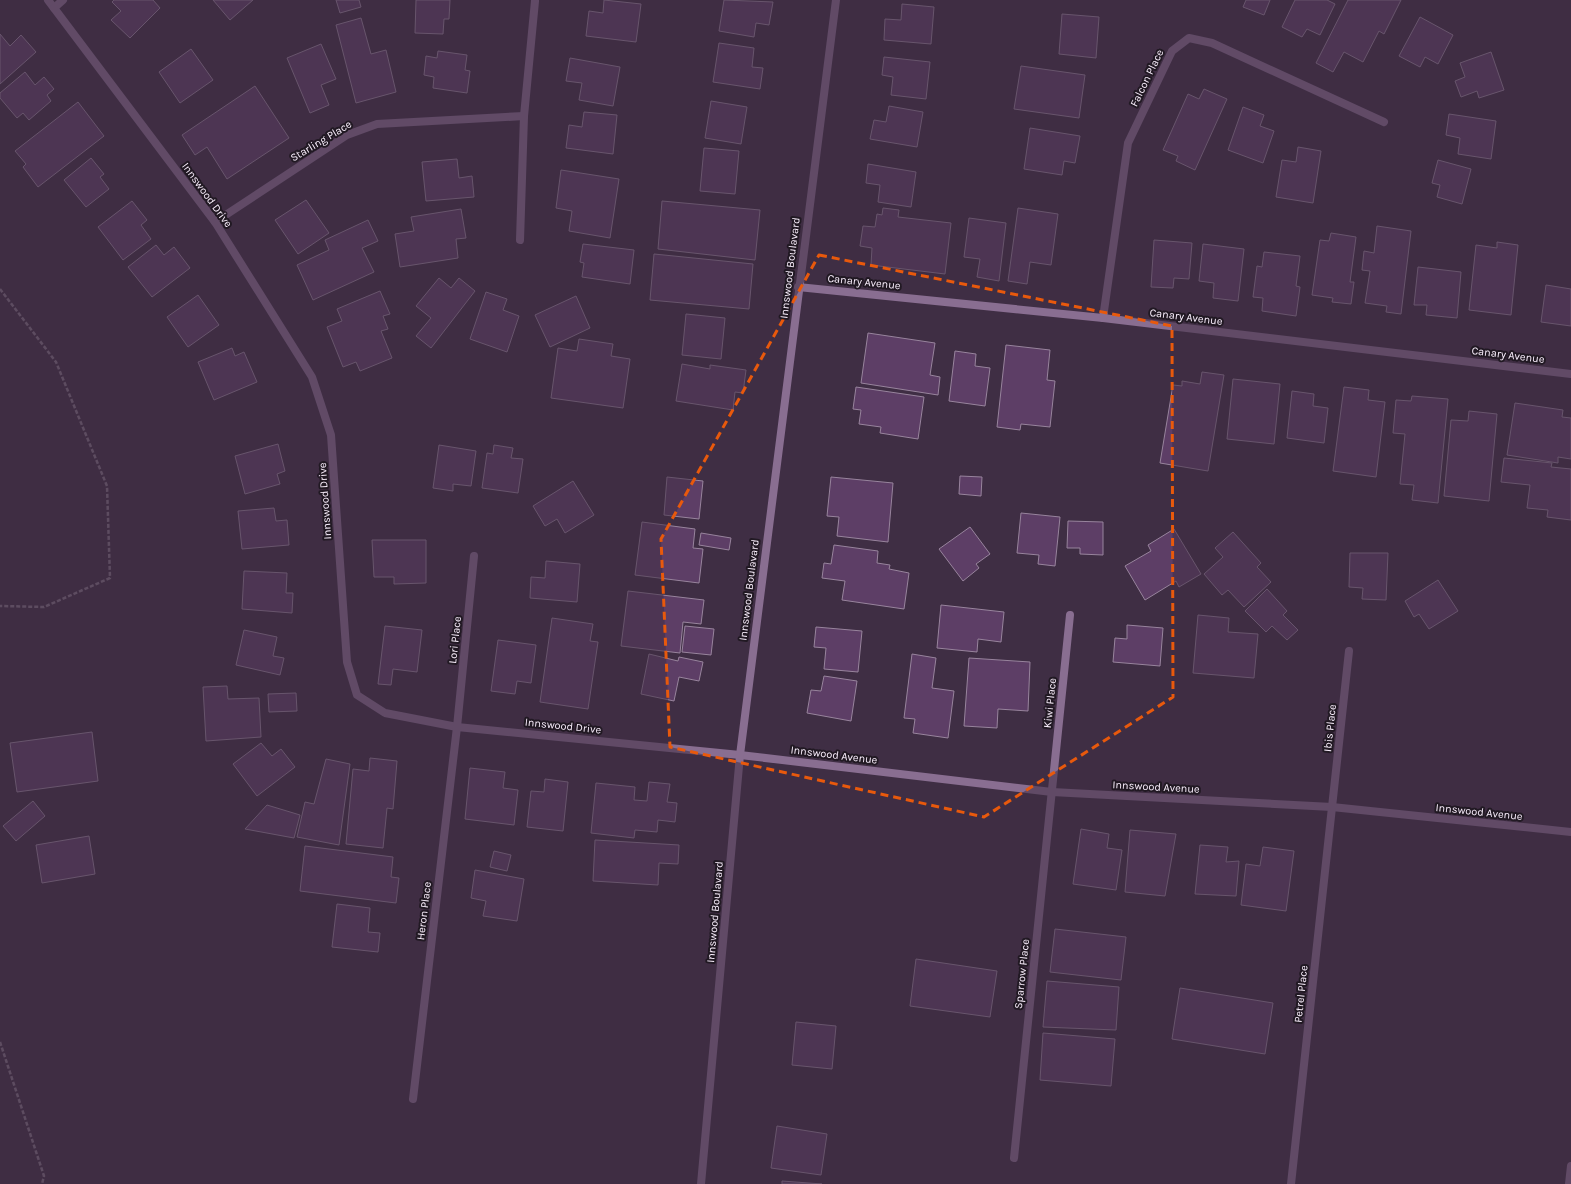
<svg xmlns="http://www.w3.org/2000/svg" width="1571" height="1184" font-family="Karla,sans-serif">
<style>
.building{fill:#5d3e66;stroke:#98849d}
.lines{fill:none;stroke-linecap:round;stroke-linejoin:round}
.path{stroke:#807184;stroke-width:2.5;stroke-dasharray:4 2;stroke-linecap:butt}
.street{stroke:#896e91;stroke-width:8}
.marked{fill:none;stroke:#e8590c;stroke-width:3;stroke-dasharray:8 5;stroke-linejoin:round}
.labels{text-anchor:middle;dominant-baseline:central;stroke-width:4;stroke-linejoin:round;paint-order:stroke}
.street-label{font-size:11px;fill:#fbf0fe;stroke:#211923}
</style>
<rect width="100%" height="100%" fill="#3f2e44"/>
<!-- building -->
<g class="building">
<path d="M114 0H153L160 8 130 38 111 20 121 11 112 2Z"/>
<path d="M213 0H253L230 20Z"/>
<path d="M336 0H359L361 7 340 13Z"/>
<path d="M416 0H450L449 19H444L443 34 415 33Z"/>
<path d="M604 0 641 4 636 42 586 36 589 11 603 13Z"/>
<path d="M724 0 773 2 769 25 756 23 754 37 719 31Z"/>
<path d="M1246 0H1270L1264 15 1243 7Z"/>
<path d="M1295 0H1327L1335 4 1320 35 1307 29 1302 37 1282 27Z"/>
<path d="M1348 0H1401L1384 34 1379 31 1363 62 1344 52 1333 72 1316 63Z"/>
<path d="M902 4 934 7 931 44 884 40 885 19 901 20Z"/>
<path d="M1062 14 1099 17 1096 58 1059 54Z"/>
<path d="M1420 17 1453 35 1438 64 1425 57 1420 67 1399 56Z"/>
<path d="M361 18 371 54 386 50 396 92 356 103 336 25Z"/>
<path d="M0 34 10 46 21 35 36 52 0 84Z"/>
<path d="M719 43 754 48 752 67 763 68 760 89 713 82Z"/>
<path d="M321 44 336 79 321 85 329 105 310 113 287 58Z"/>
<path d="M191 49 213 80 180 103 159 72Z"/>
<path d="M438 51 467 55 465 70 470 71 467 93 433 88 434 77 424 75 426 56 437 58Z"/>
<path d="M1491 52 1504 90 1479 98 1477 91 1461 97 1455 81 1465 77 1460 63Z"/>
<path d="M884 57 930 62 926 99 891 95 893 77 882 75Z"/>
<path d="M570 58 620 67 613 106 579 100 582 83 566 81Z"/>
<path d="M1021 66 1085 75 1079 118 1014 109Z"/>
<path d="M25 72 35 85 44 77 54 89 47 95 51 101 29 120 23 113 17 118 0 98V93Z"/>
<path d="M255 86 289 138 227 179 207 147 195 155 182 135Z"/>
<path d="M1204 89 1227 99 1195 170 1176 161 1178 156 1163 150 1188 94 1199 99Z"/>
<path d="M711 101 747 107 741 144 705 138Z"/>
<path d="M78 102 104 136 38 187 23 167 26 164 15 151Z"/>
<path d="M889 106 923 112 917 147 870 139 874 120 886 122Z"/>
<path d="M1243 107 1264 115 1260 126 1274 131 1263 163 1228 150Z"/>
<path d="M584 112 617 115 613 154 566 148 569 125 582 127Z"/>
<path d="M1449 114 1496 121 1491 159 1458 154 1460 138 1446 135Z"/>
<path d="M1030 128 1080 136 1075 163 1064 161 1062 175 1024 169Z"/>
<path d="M1298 147 1321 151 1313 203 1276 197 1282 160 1296 162Z"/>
<path d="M704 148 739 151 735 194 700 191Z"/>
<path d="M91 158 104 174 100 177 109 189 86 207 64 180Z"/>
<path d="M457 159 459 178 472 176 474 197 426 201 422 162Z"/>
<path d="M1438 160 1471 169 1462 204 1437 197 1440 185 1432 183Z"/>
<path d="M868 164 916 172 911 207 878 202 880 185 866 183Z"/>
<path d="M561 170 619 179 610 238 569 231 572 211 556 208Z"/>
<path d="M306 200 329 233 298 254 275 220Z"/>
<path d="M132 201 147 220 141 225 151 239 123 260 98 227Z"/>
<path d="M662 201 760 210 755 260 658 249Z"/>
<path d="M883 208 899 210 898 217 951 223 945 274 871 265 872 248 860 246 863 226 875 227 877 214 882 215Z"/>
<path d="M1018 208 1058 214 1051 265 1030 262 1027 284 1008 281Z"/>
<path d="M461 209 466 238 456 239 458 258 400 267 395 234 414 231 411 217Z"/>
<path d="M969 218 1006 223 999 281 977 277 980 259 964 257Z"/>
<path d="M368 220 378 241 362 248 374 272 313 300 297 265 329 250 325 240Z"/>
<path d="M1377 226 1411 231 1401 314 1386 312 1387 306 1365 303 1370 271 1362 270 1364 251 1374 253Z"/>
<path d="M1331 233 1356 237 1350 282H1354L1351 304 1332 302 1333 298 1312 295 1320 240 1329 241Z"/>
<path d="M1154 240 1192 243 1189 279 1174 278 1173 288 1151 287Z"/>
<path d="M1497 242 1518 245 1511 315 1469 310 1476 245 1497 248Z"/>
<path d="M583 244 634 250 630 284 582 277 584 263 580 262Z"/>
<path d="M1203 244 1244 249 1238 301 1213 298 1214 283 1199 281Z"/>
<path d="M156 245 164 255 174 247 190 268 152 297 128 267Z"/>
<path d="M1264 252 1300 256 1296 286 1300 287 1296 316 1262 311 1263 298 1253 297 1257 266 1262 267Z"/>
<path d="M654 254 753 264 749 309 650 300Z"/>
<path d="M1418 267 1461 272 1457 318 1426 315 1427 305H1414Z"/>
<path d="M439 278 451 288 459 278 475 291 431 348 416 336 431 318 416 306Z"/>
<path d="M1546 285 1571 289V326L1541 322Z"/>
<path d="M380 291 390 314 383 316 388 329 381 331 392 358 360 371 356 362 343 367 327 327 342 321 337 309Z"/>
<path d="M486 292 507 299 503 310 519 316 507 352 470 339Z"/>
<path d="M198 295 219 325 188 347 167 317Z"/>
<path d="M576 296 590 328 550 347 535 315Z"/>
<path d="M686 314 725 318 721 359 682 355Z"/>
<path d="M868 333 935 343 930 375 940 377 938 395 861 383Z"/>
<path d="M579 339 613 344 611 356 630 359 623 408 551 398 558 348 577 351Z"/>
<path d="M1006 345 1050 350 1047 380 1055 381 1050 427 1021 424 1020 430 997 427Z"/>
<path d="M232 348 235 356 244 352 257 382 214 400 198 362Z"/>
<path d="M955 351 976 354 975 366 990 368 985 406 949 401Z"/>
<path d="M682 364 710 369V365L746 370 743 393 735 392 733 410 676 401Z"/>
<path d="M1202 372 1224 375 1208 471 1160 463 1173 385 1182 386V381L1200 384Z"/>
<path d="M1233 379 1280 384 1274 444 1227 439Z"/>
<path d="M856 387 924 397 918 439 880 433 881 427 859 424 861 410 853 409Z"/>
<path d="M1344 387 1369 390 1368 400 1385 402 1376 477 1333 471Z"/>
<path d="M1292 391 1314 394 1313 406 1328 408 1324 443 1287 438Z"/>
<path d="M1412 396 1448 399 1438 503 1412 500 1414 485 1400 484 1405 434 1393 433 1396 400 1411 401Z"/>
<path d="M1515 403 1563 410 1562 417 1571 418V459L1558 457V463L1507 455Z"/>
<path d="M1469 411 1497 414 1489 501 1444 496 1451 420 1468 421Z"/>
<path d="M278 444 285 471 277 474 280 484 245 494 235 456Z"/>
<path d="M439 445 476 451 471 486 453 484V491L433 488Z"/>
<path d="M494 445 513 448 511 458 523 459 518 493 482 488 487 453 493 454Z"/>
<path d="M1504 458 1552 463 1551 467 1571 469V520L1547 517 1548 510 1527 508 1530 485 1501 482Z"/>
<path d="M960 476 982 477 981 496 959 494Z"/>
<path d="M667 477 703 481 699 519 664 515Z"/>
<path d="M831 477 893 483 888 542 837 536 839 517 827 516Z"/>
<path d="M573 481 594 515 565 533 557 519 545 526 533 506Z"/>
<path d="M274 508 276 521 287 520 289 545 242 549 238 511Z"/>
<path d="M1021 513 1060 517 1055 566 1038 564 1039 555 1017 553Z"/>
<path d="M1068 521 1103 522V555L1080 554V548H1067Z"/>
<path d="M642 522 695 529 693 548 703 549 699 583 635 575Z"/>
<path d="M970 527 990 554 976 564 979 568 963 581 939 549Z"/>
<path d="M1174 529 1201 574 1179 587 1176 581 1145 600 1125 566 1151 551 1148 545Z"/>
<path d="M1233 532 1261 563 1257 567 1271 582 1244 607 1228 590 1222 595 1204 574 1223 557 1215 548Z"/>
<path d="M701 533 731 538 729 550 699 545Z"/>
<path d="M372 540H426V583L394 584V577H374Z"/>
<path d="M834 545 878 551 877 563 890 565 889 569 909 573 904 609 842 600 845 581 822 578 824 563 831 564Z"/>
<path d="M1350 553H1388L1386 600 1362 599 1363 588 1349 587Z"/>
<path d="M546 561 580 564 577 602 530 598 531 577 545 578Z"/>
<path d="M244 571 287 573 286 593H293L292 613 242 609Z"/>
<path d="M1438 580 1458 611 1429 629 1419 614 1414 617 1405 601Z"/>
<path d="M1267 589 1287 611 1283 615 1298 630 1287 640 1272 626 1266 632 1245 611Z"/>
<path d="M628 591 704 600 701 624 683 622 680 653 621 646Z"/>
<path d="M941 605 1004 612 1001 642 978 639 977 652 937 648Z"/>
<path d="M1198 615 1229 618 1228 632 1258 634 1254 678 1193 673Z"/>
<path d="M552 618 593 624 590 641 598 642 588 709 540 702Z"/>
<path d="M1127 625 1163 628 1160 666 1113 662 1115 638 1127 639Z"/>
<path d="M385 626 422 630 417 672 393 669 391 685 378 684Z"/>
<path d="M685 626 714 629 711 655 682 652Z"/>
<path d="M816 627 862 631 858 672 824 669 826 648 814 647Z"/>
<path d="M244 630 277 637 273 656 284 658 280 675 236 665Z"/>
<path d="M498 640 536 645 531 683 517 681 515 694 491 691Z"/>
<path d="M649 654 678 661 679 657 703 662 699 681 679 677 674 701 641 694Z"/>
<path d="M912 654 936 658 932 688 954 691 948 738 913 733 915 719 904 718Z"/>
<path d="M969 658 1030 662 1028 711 998 709 997 728 964 726Z"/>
<path d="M824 676 857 681 851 721 807 713 811 690 821 691Z"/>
<path d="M227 686 228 699 259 698 261 737 206 741 203 687Z"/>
<path d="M296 693 297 711 269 712 268 694Z"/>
<path d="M92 732 98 781 17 792 10 743Z"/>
<path d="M261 743 272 756 281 749 295 767 257 796 233 764Z"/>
<path d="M370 758 397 761 393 809 387 808 383 848 346 844 353 769 369 771Z"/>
<path d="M326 759 350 764 339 845 297 837 305 802 314 804Z"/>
<path d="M470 768 505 772 503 788 518 790 514 825 465 819Z"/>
<path d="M545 779 568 782 563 831 527 827 531 791 544 792Z"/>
<path d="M649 782 670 784 667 802 677 803 675 822 658 820 657 832 635 830 634 838 591 833 596 783 635 787 634 800 647 801Z"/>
<path d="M33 801 45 816 16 841 3 826Z"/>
<path d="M267 805 300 815 294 838 245 829Z"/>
<path d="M1081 829 1109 834 1107 848 1122 850 1116 890 1073 884Z"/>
<path d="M1130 830 1176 834 1165 896 1125 892Z"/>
<path d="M89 836 95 874 42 883 36 845Z"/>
<path d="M595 840 679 845 678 864 659 863 658 885 593 881Z"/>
<path d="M1200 845 1228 847 1226 862 1239 861 1236 896 1195 894Z"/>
<path d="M305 846 393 857 391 877 399 878 396 903 300 891Z"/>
<path d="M1263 847 1294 851 1286 911 1241 905 1246 864 1260 866Z"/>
<path d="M494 851 511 855 507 871 490 867Z"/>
<path d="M475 870 524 879 517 921 483 916 486 901 471 898Z"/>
<path d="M337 904 370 908 368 932 380 933 378 952 332 947Z"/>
<path d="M1055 929 1126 937 1121 980 1050 972Z"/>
<path d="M916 959 997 971 990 1017 910 1006Z"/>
<path d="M1047 981 1119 987 1116 1030 1043 1027Z"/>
<path d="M1180 988 1273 1003 1265 1054 1172 1039Z"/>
<path d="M796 1022 836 1026 832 1069 792 1065Z"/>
<path d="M1043 1033 1115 1039 1111 1086 1040 1080Z"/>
<path d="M777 1126 827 1134 821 1175 771 1168Z"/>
<path d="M782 1181 822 1184H782Z"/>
</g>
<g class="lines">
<!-- path -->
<g class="path">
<path d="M0 289 56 362 107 486 110 578 44 607 0 606"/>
<path d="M0 1042 44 1176 42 1184"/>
</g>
<!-- street -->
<g class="street">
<path d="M48 0 215 222 312 377 331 435 347 662 357 695 385 713 457 727 740 755 1052 792 1332 807 1571 832"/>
<path d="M54 8 63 0"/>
<path d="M215 222 347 135 377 124 524 116"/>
<path d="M520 240 524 116 535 1"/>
<path d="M798 287 1103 318 1571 374"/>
<path d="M1103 318 1128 143 1172 51 1189 38 1212 43 1384 122"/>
<path d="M413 1099 457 727 474 556"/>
<path d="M1014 1158 1070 615"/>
<path d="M701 1184 740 755 836 0"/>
<path d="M1291 1184 1349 651"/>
<path d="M1569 1184 1571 1166"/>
</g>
</g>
<!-- marked area -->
<path d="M0 0H1571V1184H0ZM819 255 1172 326 1173 697 984 817 670 747 661 539Z" fill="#3f2e44" fill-opacity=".55" fill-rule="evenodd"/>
<path class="marked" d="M819 255 1172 326 1173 697 984 817 670 747 661 539Z"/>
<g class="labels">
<!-- street labels -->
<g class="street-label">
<text transform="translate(1147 78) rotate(-64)">Falcon Place</text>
<text transform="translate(321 141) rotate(-31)">Starling Place</text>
<text transform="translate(207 195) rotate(54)">Innswood Drive</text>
<text transform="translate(790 268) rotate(-83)">Innswood Boulavard</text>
<text transform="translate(864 282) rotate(6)">Canary Avenue</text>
<text transform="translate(1186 317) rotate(7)">Canary Avenue</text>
<text transform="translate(1508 355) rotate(7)">Canary Avenue</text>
<text transform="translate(325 501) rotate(-94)">Innswood Drive</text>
<text transform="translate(749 590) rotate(-83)">Innswood Boulavard</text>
<text transform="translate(455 640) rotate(-84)">Lori Place</text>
<text transform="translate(1050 703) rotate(-84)">Kiwi Place</text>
<text transform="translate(563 726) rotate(6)">Innswood Drive</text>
<text transform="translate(1330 728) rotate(-84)">Ibis Place</text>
<text transform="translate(834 755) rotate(7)">Innswood Avenue</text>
<text transform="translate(1156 787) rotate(3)">Innswood Avenue</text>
<text transform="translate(1479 812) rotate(6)">Innswood Avenue</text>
<text transform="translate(424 911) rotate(-83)">Heron Place</text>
<text transform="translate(715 912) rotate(-85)">Innswood Boulavard</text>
<text transform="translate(1022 974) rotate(-84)">Sparrow Place</text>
<text transform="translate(1301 994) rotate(-84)">Petrel Place</text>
</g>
</g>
</svg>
